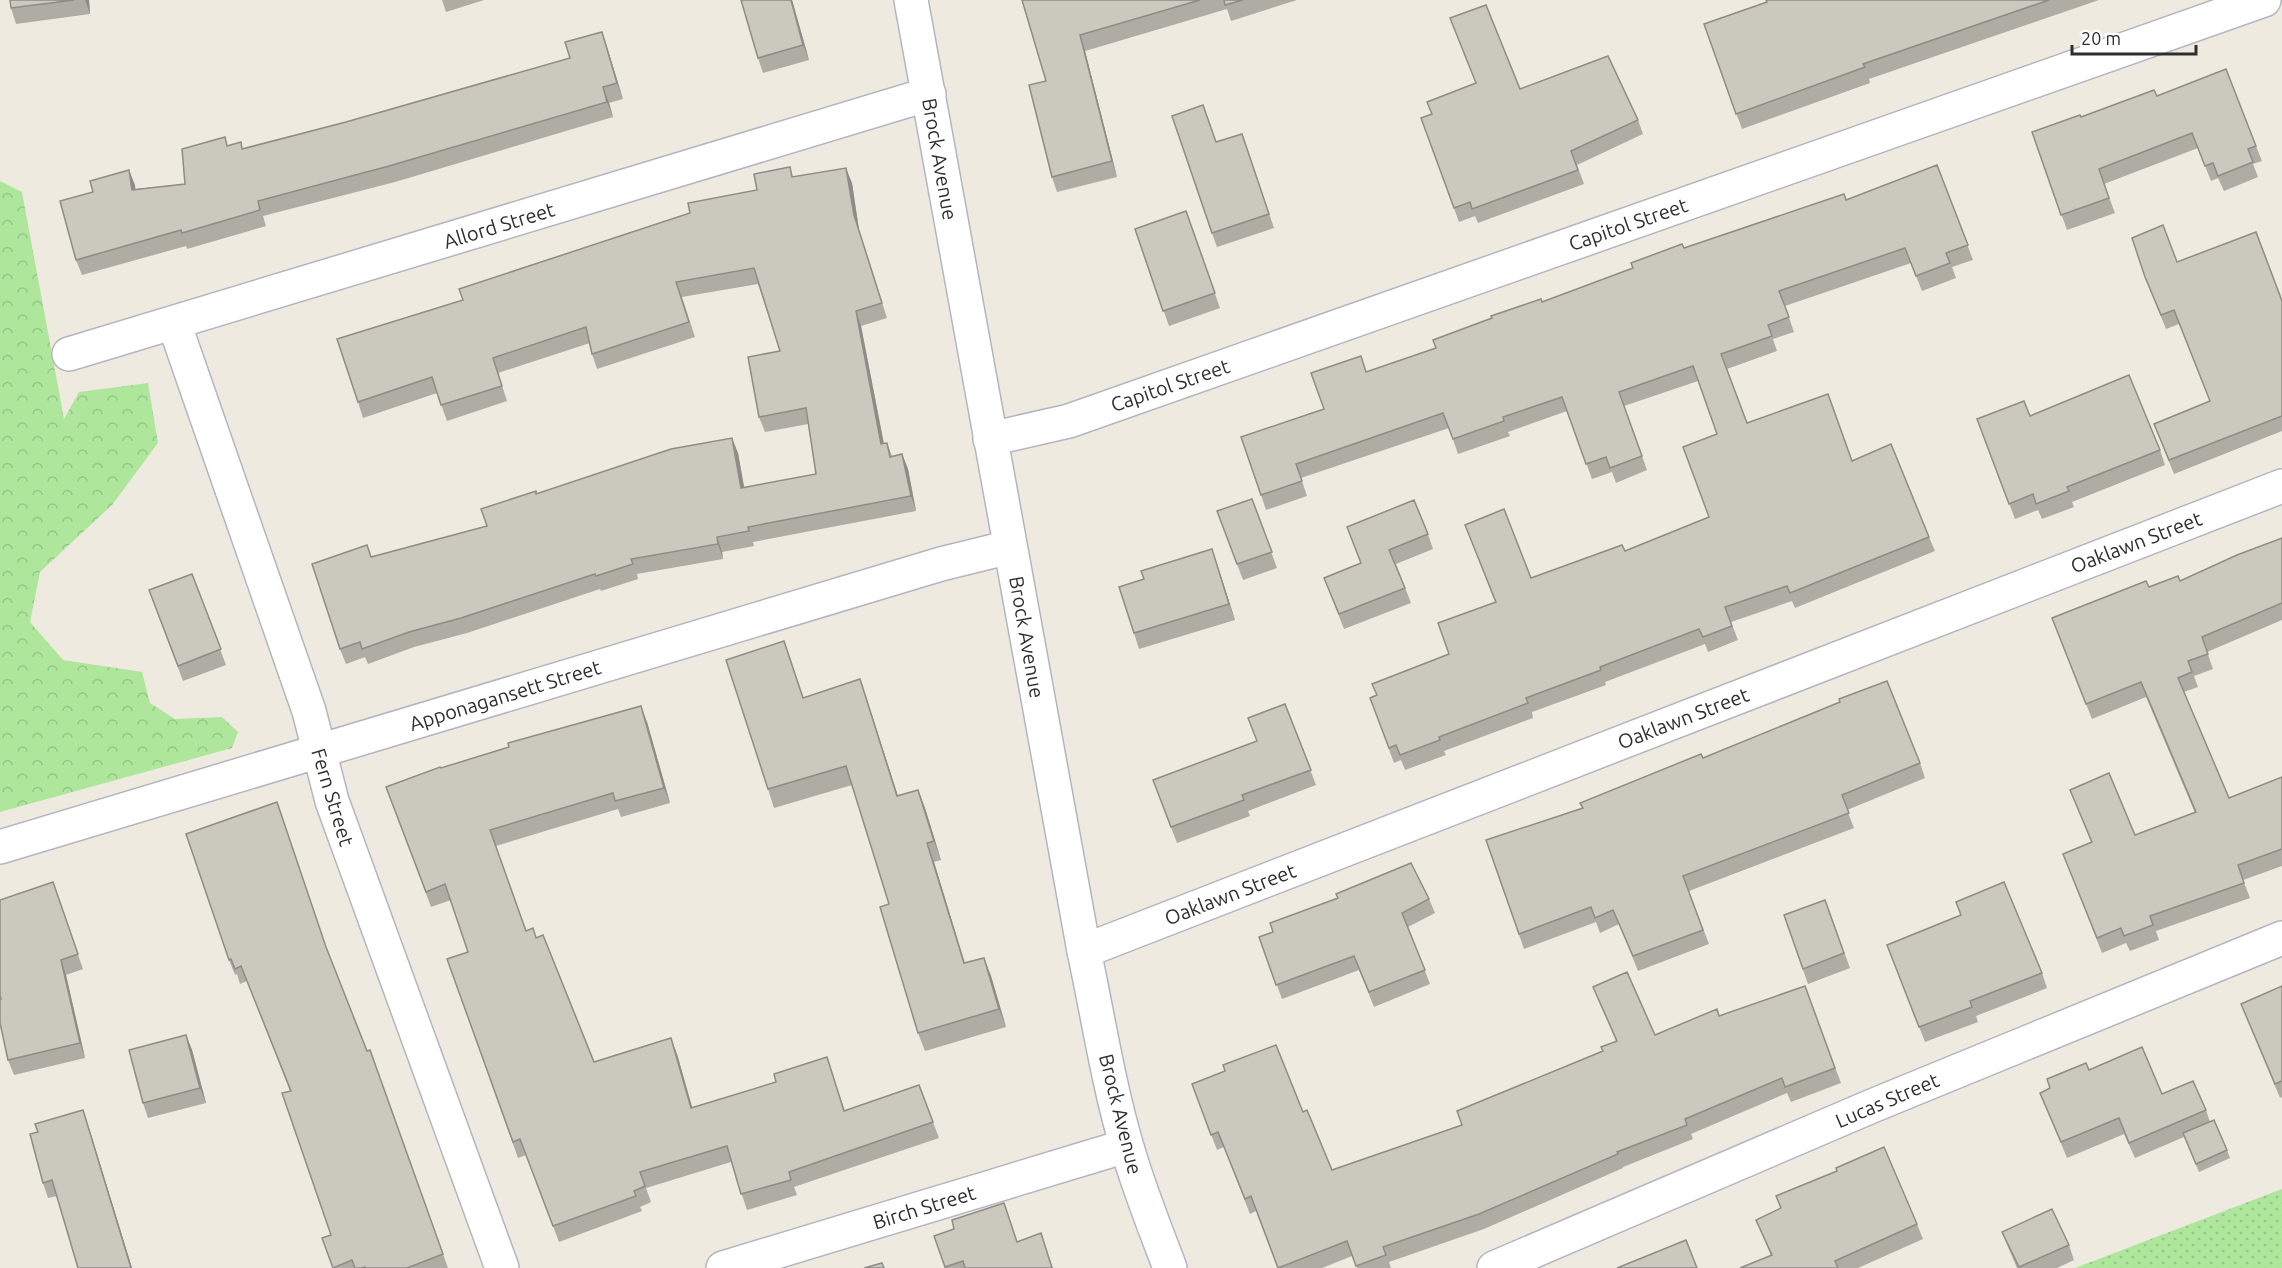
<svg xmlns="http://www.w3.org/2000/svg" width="2282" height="1268" font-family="Ubuntu,sans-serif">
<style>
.forest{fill:url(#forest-crowns)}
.park{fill:url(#park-dots)}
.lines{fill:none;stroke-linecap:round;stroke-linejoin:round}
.street-casing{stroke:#b4b5c1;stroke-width:36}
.secondary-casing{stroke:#b4b5c1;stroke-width:36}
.street{stroke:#fff;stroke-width:33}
.secondary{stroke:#fff;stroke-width:33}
.wall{fill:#afaca3}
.shaded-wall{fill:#8e8c85}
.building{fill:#cbc8be;stroke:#8e8c85;stroke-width:1.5}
.labels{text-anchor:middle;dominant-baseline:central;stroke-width:5;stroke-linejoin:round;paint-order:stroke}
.street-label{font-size:20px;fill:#2e2e2e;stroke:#fff}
</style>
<defs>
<pattern id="forest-crowns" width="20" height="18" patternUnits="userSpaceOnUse" patternTransform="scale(1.5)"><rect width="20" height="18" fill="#aee69c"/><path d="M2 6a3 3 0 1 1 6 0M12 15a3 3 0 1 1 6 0" fill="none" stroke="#96c687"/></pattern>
<pattern id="park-dots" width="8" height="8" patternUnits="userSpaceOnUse" patternTransform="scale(1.5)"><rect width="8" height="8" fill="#aee69c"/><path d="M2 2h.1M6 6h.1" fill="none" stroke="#96c687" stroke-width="1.8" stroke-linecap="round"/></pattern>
</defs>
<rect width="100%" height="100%" fill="#efeae0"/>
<!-- forest -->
<path class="forest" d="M0 181 22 192 64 419 79 392 148 383 158 443 112 505 40 572 30 622 63 660 142 672 150 703 175 719 222 717 238 732 232 748 0 812Z"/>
<!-- park -->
<path class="park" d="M2282 1189V1268H2075Z"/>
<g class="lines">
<defs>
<g id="street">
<path d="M174 323 309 711 332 801 502 1268"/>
<path d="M69 354 929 94"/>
<path d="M990 439 1069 421 2264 0"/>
<path d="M0 847 941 564 1010 547"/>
<path d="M1084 951 2282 486"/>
<path d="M723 1268 1126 1146"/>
<path d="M1494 1268 1872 1106 2282 938"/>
</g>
<path id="secondary" d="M911 0 1084 951C1098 1016 1108 1083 1127 1147 1139 1189 1155 1228 1170 1268"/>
</defs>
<!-- street casing -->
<use href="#street" class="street-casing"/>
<!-- secondary casing -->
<use href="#secondary" class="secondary-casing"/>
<!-- street -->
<use href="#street" class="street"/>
<!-- secondary -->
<use href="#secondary" class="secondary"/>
</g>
<!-- wall -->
<g class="wall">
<path d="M10 0H89L90 14 16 24 11 8Z"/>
<path d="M442 0H484L446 12Z"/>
<path d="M741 0H792L809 60 763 73 758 58Z"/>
<path d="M1022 0H1297L1231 21 1227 9 1085 51 1117 177 1057 192 1052 177 1046 81Z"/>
<path d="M1766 0H2099L1869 79 1870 83 1742 129 1704 24 1767 2Z"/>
<path d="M602 32 623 99 609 103 613 117 395 182 263 216 266 226 187 249 186 246 82 275 76 260 93 192 129 170 135 189 185 184 228 146 243 149 346 122 570 58Z"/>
<path d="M1520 89 1638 120 1643 134 1577 165 1584 184 1478 223 1475 216 1459 222 1421 118Z"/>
<path d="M2157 96 2256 146 2262 161 2253 164 2258 177 2224 191 2218 178 2211 181 2198 148 2104 184 2115 213 2067 230 2032 132Z"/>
<path d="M1216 142 1247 148 1274 228 1217 247 1212 233Z"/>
<path d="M1937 165 1973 260 1952 267 1956 278 1922 291 1911 263 1785 306 1794 332 1773 339 1777 351 1727 369 1747 423 1852 461 1929 537 1935 551 1795 608 1792 601 1731 622 1738 640 1708 652 1705 644 1605 682 1606 685 1532 712 1533 718 1444 751 1446 755 1405 770 1401 760 1394 763 1370 698 1376 695 1449 654 1495 602 1465 525 1531 578 1625 551 1709 517 1717 434 1698 381 1624 406 1647 470 1616 483 1612 472 1592 479 1567 411 1508 432 1510 436 1458 454 1449 428 1301 478 1307 496 1266 510 1261 495 1324 409 1367 372 1436 348 1542 302 1633 268 1684 248 1846 200Z"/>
<path d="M790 167 793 177 852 183 859 230 887 318 861 326 884 444 887 443 892 456 902 454 908 469 916 511 753 542 754 546 722 552 723 559 637 574 638 579 601 591 600 589 467 633 414 647 368 664 365 657 346 664 340 649 371 557 487 526 536 494 738 453 744 488 816 474 808 424 765 432 759 417 780 351 758 284 682 297 695 337 597 369 592 354 590 343 498 373 507 401 447 421 437 393 363 418 358 402 463 300 690 213 757 190Z"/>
<path d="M1186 211 1220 308 1169 326 1135 229Z"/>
<path d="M2177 262 2282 301V431L2174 474 2154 424 2210 401 2179 324 2166 329 2145 277Z"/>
<path d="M2030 416 2160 450 2165 465 2072 502 2074 507 2042 519 2038 510 2015 519 1977 419Z"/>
<path d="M1252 499 1277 568 1243 580 1217 511Z"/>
<path d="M1347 527 1428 534 1433 549 1396 564 1411 603 1344 629 1324 578 1361 564Z"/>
<path d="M2282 538V620L2207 652 2213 669 2194 676 2198 687 2184 692 2229 798 2282 777V866L2243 880 2250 898 2156 931 2159 940 2130 951 2126 943 2102 953 2063 854 2091 842 2070 790 2135 835 2195 813 2146 697 2092 719 2052 618 2149 587 2180 581Z"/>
<path d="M1212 549 1235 620 1139 649 1134 633 1144 579Z"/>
<path d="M192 574 226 665 183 681 149 590Z"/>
<path d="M784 641 803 697H866L898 796 918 790 925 808 941 860 934 862 965 963 984 958 991 976 1006 1027 925 1051 918 1033 889 904 852 785 774 808 768 789Z"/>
<path d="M1285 704 1316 785 1248 811 1250 816 1177 843 1153 780 1257 741Z"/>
<path d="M647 722 670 803 621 817 618 809 496 846 526 931 536 938 594 1062 677 1054 692 1108 832 1073 845 1111 919 1085 939 1138 794 1187 797 1195 747 1210 731 1162 646 1188 651 1202 640 1207 642 1211 559 1242 526 1155 518 1158 447 959 468 952 451 900 431 907 386 787 441 768Z"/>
<path d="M1703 758 1920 763 1925 778 1847 810 1854 828 1689 891 1709 944 1638 971 1619 924 1600 933 1596 922 1524 949 1486 840 1582 808 1580 803Z"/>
<path d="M53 882 83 969 66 975 85 1058 14 1075 8 1060 1 999Z"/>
<path d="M1429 899 1435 913 1408 927 1430 984 1374 1007 1359 970 1282 999 1259 937Z"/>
<path d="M1825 900 1850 968 1808 984 1784 915Z"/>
<path d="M1956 902 2042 973 2047 988 1976 1016 1978 1022 1925 1042 1893 960 1961 915Z"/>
<path d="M329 954 367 1051 370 1050 448 1268H333L331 1235 290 1091 247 981 240 984 237 974 235 975 229 960Z"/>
<path d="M1805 986 1841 1083 1791 1102 1787 1093 1691 1134 1693 1139 1623 1167V1168L1484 1229 1389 1262 1391 1268H1357L1352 1256 1322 1268H1278L1256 1211 1250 1214 1224 1147 1217 1150 1192 1084 1303 1112 1332 1170 1462 1125 1603 1051 1616 1041 1593 987 1655 1035 1719 1016Z"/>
<path d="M2282 986V1097L2280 1098 2241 1004Z"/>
<path d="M186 1035 192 1050 206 1103 148 1118 143 1103Z"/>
<path d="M2040 1093 2162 1094 2206 1110 2210 1122 2227 1150 2230 1158 2199 1172 2184 1137 2135 1158 2124 1134 2067 1158Z"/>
<path d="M88 1125 132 1268H78L57 1196 48 1198 43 1183 38 1132Z"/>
<path d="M1776 1196 1917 1224 1923 1239 1858 1268H1740L1771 1256 1756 1220 1781 1209Z"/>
<path d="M2002 1232 2069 1245 2074 1260 2057 1268H2017L2008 1247Z"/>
<path d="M1041 1233 1053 1268H945L934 1236 1017 1242Z"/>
</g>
<!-- shaded-wall -->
<g class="shaded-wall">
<path d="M85 0H89L90 14Z"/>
<path d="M791 0H792L809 60 803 45Z"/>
<path d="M602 32 607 47 623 99 617 83Z"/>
<path d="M1080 35 1085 51 1117 177 1112 161Z"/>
<path d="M603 87 609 103 613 117 607 102Z"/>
<path d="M846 168 852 183 859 230 887 318 854 215Z"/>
<path d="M129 170 135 185 137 205 132 190Z"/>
<path d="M856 311 861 326 887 460 881 444Z"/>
<path d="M732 438 738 453 747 503 741 488Z"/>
<path d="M902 454 908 469 916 511 911 496Z"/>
<path d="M717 537 722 552 723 559 718 544Z"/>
<path d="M1212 549 1217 564 1235 620 1229 604Z"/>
<path d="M860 679 866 697 904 815 897 796Z"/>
<path d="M641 706 647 722 670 803 664 788Z"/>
<path d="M918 790 925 808 941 860 934 841Z"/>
<path d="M927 843 934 862 970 982 964 963Z"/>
<path d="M984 958 991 976 1006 1027 999 1009Z"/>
<path d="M61 960 66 975 85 1058 80 1043Z"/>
<path d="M186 1035 192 1050 206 1103 200 1088Z"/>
<path d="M671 1038 677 1054 697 1124 691 1108Z"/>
<path d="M83 1110 88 1125 132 1268H131Z"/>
</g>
<!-- building -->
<g class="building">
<path d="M10 0H74L11 8Z"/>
<path d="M741 0H791L803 45 758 58Z"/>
<path d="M1022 0H1200L1080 35 1112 161 1052 177 1029 85 1046 81Z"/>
<path d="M1224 0H1243L1225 5Z"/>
<path d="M1766 0H2049L1863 64 1865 67 1736 114 1704 24 1767 2Z"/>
<path d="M1486 5 1520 89 1608 56 1638 120 1571 151 1578 170 1472 209 1470 202 1454 208 1421 118 1432 114 1427 102 1476 83 1450 18Z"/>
<path d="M602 32 617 83 603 87 607 102 389 166 258 201 260 210 182 233 181 230 76 260 60 201 93 192 90 181 129 170 132 190 185 184 182 149 225 137 227 146 241 142 242 149 346 122 570 58 565 42Z"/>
<path d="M2226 69 2256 146 2248 149 2253 162 2218 176 2213 163 2205 166 2192 133 2099 169 2109 198 2061 215 2032 132 2080 115 2081 117 2154 90 2157 96Z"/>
<path d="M1203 105 1216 142 1242 134 1269 214 1212 233 1172 116Z"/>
<path d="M1937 165 1968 245 1946 253 1950 263 1916 276 1905 248 1779 291 1789 317 1768 325 1772 336 1721 354 1747 423 1828 394 1852 461 1891 444 1929 537 1790 593 1787 586 1725 607 1732 626 1703 637 1699 629 1600 667 1601 670 1526 698 1528 703 1439 737 1440 740 1400 755 1396 745 1389 748 1370 698 1377 695 1372 684 1449 654 1438 623 1496 602 1465 525 1504 509 1531 578 1622 545 1625 551 1709 517 1683 447 1717 434 1693 366 1619 392 1642 456 1610 468 1606 457 1586 464 1562 397 1503 417 1504 421 1453 439 1443 413 1296 464 1302 481 1261 495 1241 437 1324 409 1311 373 1361 356 1366 372 1436 348 1433 340 1492 318 1491 316 1541 299 1542 302 1633 268 1631 263 1682 244 1684 248 1844 194 1846 200Z"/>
<path d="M790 167 792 177 846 168 854 215 882 303 856 311 881 444 887 443 890 457 902 454 911 496 748 527 749 531 717 537 718 544 631 559 633 564 596 576 595 574 461 618 409 632 362 649 360 642 340 649 312 564 367 545 371 557 487 526 481 509 536 491V494L671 449 732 438 741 488 816 474 806 408 759 417 748 357 780 351 754 268 676 282 689 322 592 354 586 327 493 358 502 386 441 405 432 377 358 402 337 339 463 300 459 289 690 213 688 203 757 190 754 174Z"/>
<path d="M1186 211 1215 293 1163 311 1135 229Z"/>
<path d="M2163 225 2177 262 2256 232 2282 301V416L2169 460 2154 424 2210 401 2174 310 2161 315 2145 277 2132 238Z"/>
<path d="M2129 375 2160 450 2067 487 2069 491 2036 504 2033 494 2009 504 1977 419 2024 401 2030 416Z"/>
<path d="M1252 499 1272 552 1237 564 1217 511Z"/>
<path d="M1414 500 1428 534 1389 550 1405 588 1339 614 1324 578 1361 563 1347 527Z"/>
<path d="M2282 538V603L2202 637 2208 654 2188 661 2192 672 2178 678 2229 798 2282 777V849L2238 865 2244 883 2150 916 2153 925 2124 936 2121 928 2097 938 2063 854 2092 842 2070 790 2109 773 2135 835 2196 812 2141 682 2086 704 2052 618 2146 581 2149 587 2178 576 2180 581 2237 555Z"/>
<path d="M1212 549 1229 604 1134 633 1119 587 1144 579 1141 571Z"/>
<path d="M192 574 221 649 178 666 149 590Z"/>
<path d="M784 641 803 698 860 679 897 796 918 790 934 841 927 843 964 963 984 958 999 1009 918 1033 880 907 889 904 846 766 768 789 726 660Z"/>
<path d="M1887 681 1920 763 1842 795 1849 813 1683 876 1703 930 1633 956 1613 910 1595 918 1591 907 1519 934 1486 840 1583 808 1580 803 1701 754 1703 758 1840 702 1839 699Z"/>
<path d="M1285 704 1311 770 1242 795 1244 800 1171 827 1153 780 1257 741 1248 718Z"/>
<path d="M641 706 664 788 615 801 613 793 490 830 526 931 533 928 536 938 543 935 594 1062 671 1038 691 1108 776 1082 774 1074 827 1057 844 1111 919 1085 933 1122 789 1172 791 1180 741 1194 727 1146 640 1172 645 1186 634 1191 636 1196 553 1226 520 1139 513 1142 447 959 468 952 445 884 426 892 386 787 440 767 441 768 509 747 508 743Z"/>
<path d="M277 802 326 947 367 1051 370 1050 443 1254 407 1268H365V1267L361 1268H355L352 1260 333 1268 322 1238 331 1235 282 1093 291 1091 241 966 235 969 231 959 229 960 186 834Z"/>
<path d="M1411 863 1429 899 1402 913 1425 970 1369 992 1354 956 1276 985 1259 937 1273 932 1270 923 1338 898 1336 894Z"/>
<path d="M53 882 78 954 61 960 80 1043 8 1060 0 1023V999H1L0 995V900Z"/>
<path d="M2004 882 2042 973 1970 1001 1972 1007 1919 1027 1887 945 1961 915 1956 902Z"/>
<path d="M1825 900 1844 953 1803 969 1784 915Z"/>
<path d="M1627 972 1655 1035 1717 1009 1719 1016 1805 986 1835 1068 1785 1087 1782 1078 1685 1119 1687 1125 1617 1152 1618 1154 1479 1214 1383 1247 1386 1255 1356 1266 1347 1241 1278 1268 1251 1196 1245 1199 1218 1132 1211 1135 1192 1084 1225 1071 1223 1065 1276 1045 1303 1112 1307 1110 1332 1170 1462 1125 1457 1111 1603 1051 1601 1047 1617 1041 1593 987Z"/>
<path d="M2282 986V1081L2275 1084 2241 1004Z"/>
<path d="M186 1035 200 1088 143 1103 129 1050Z"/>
<path d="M2142 1047 2162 1094 2193 1081 2206 1110 2129 1143 2119 1118 2061 1142 2040 1093 2050 1088 2047 1079 2086 1063 2089 1070Z"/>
<path d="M83 1110 131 1268H78L52 1180 43 1183 30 1134 38 1132 35 1124Z"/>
<path d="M2214 1120 2227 1150 2196 1164 2183 1133Z"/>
<path d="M1884 1147 1917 1224 1835 1261 1838 1268H1740L1772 1255 1756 1220 1781 1208 1776 1196 1837 1171 1836 1168Z"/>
<path d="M1004 1203 1017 1242 1041 1233 1052 1268H965L963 1261 945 1267 934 1236 954 1229 952 1220Z"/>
<path d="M2052 1209 2069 1245 2019 1267 2002 1232Z"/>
<path d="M1686 1240 1697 1268H1617Z"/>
<path d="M882 1263 884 1268H864Z"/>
</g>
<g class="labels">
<!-- street labels -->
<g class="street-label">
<text transform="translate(940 159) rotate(80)">Brock Avenue</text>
<text transform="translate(1628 224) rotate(-19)">Capitol Street</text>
<text transform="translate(499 225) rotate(-17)">Allord Street</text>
<text transform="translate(1170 385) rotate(-19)">Capitol Street</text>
<text transform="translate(2136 542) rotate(-21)">Oaklawn Street</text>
<text transform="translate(1027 637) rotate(80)">Brock Avenue</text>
<text transform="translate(505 695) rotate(-17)">Apponagansett Street</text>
<text transform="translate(1683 718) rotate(-21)">Oaklawn Street</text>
<text transform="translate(333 797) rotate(73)">Fern Street</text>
<text transform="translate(1230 894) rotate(-21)">Oaklawn Street</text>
<text transform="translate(1887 1100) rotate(-23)">Lucas Street</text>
<text transform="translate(1121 1114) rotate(76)">Brock Avenue</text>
<text transform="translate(924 1207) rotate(-17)">Birch Street</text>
</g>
</g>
<!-- scale -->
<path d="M2072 45v9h124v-9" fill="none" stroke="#2e2e2e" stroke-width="3"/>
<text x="2081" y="45" font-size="18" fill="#2e2e2e" stroke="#ffffff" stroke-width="4.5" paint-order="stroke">20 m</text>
</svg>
